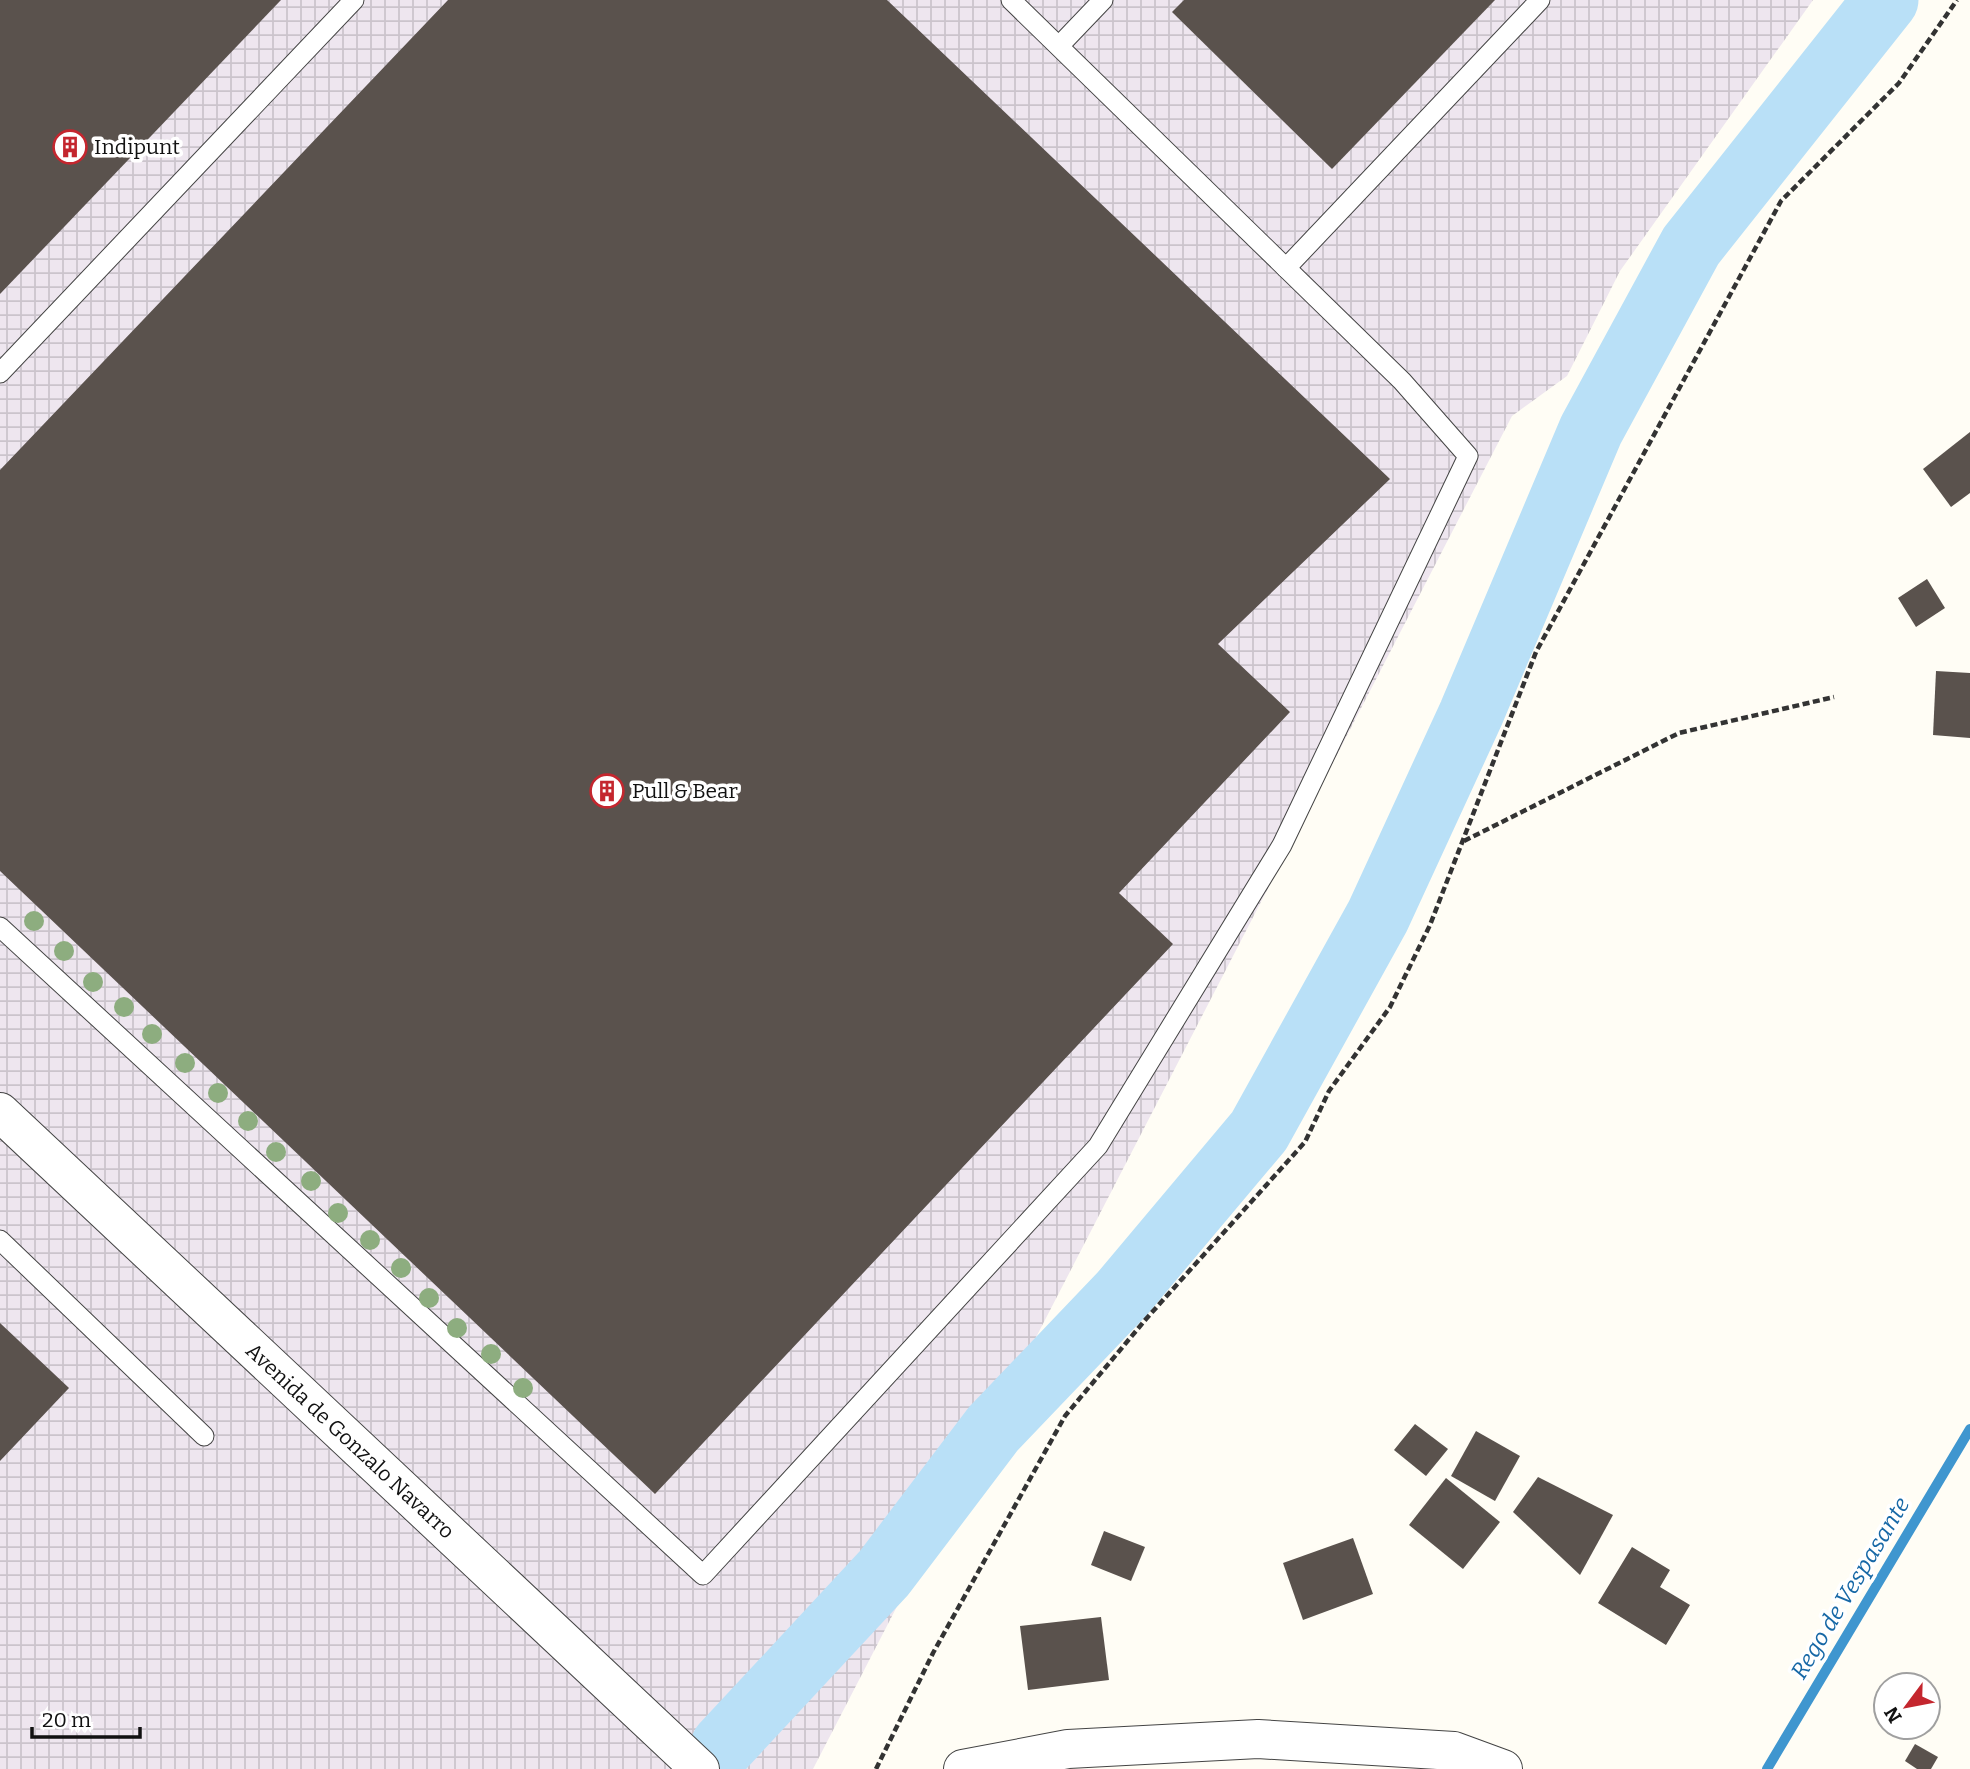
<svg xmlns="http://www.w3.org/2000/svg" width="1970" height="1769" font-family="Bitter,serif">
<style>
.industrial{fill:url(#industrial-grid)}
.lines{fill:none;stroke-linecap:round;stroke-linejoin:round}
.stream{stroke:#3f96cf;stroke-width:10}
.river{stroke:#b9e0f7;stroke-width:65}
.building{fill:#5a524d}
.lane-casing{stroke:#444;stroke-width:21}
.street-casing{stroke:#444;stroke-width:40}
.path{stroke:#333;stroke-width:4.5;stroke-dasharray:7 3.5;stroke-linecap:butt}
.lane{stroke:#fff;stroke-width:19}
.street{stroke:#fff;stroke-width:38}
.tree{fill:#8dad7f}
.labels{text-anchor:middle;dominant-baseline:central;stroke-width:7;stroke-linejoin:round;paint-order:stroke}
.poi-label{font-size:21px;fill:#111;stroke:#fff;text-anchor:start}
.street-label{font-size:21px;fill:#111;stroke:#fff}
.water-label{font-size:23px;font-style:italic;fill:#1768a6;stroke:#fff}
</style>
<defs>
<pattern id="industrial-grid" width="8" height="8" patternUnits="userSpaceOnUse" patternTransform="scale(1.75)"><rect width="8" height="8" fill="#eee6ef"/><path d="M0 4h8M4 0v8" fill="none" stroke="#cbc4cc"/></pattern>
</defs>
<rect width="100%" height="100%" fill="#fffdf5"/>
<!-- industrial -->
<path class="industrial" d="M0 0H1813L1620 271 1567 376 1512 416 813 1769H0Z"/>
<g class="lines">
<!-- stream -->
<path class="stream" d="M1767 1769 1970 1429"/>
<!-- river -->
<path class="river" d="M723 1746 884 1573 993 1429 1122 1294 1259 1131 1378 916 1471 714 1591 430 1691 246 1886 0"/>
</g>
<!-- building -->
<g class="building">
<path d="M0 0H281L0 294Z"/>
<path d="M448 0H887L1390 479 1218 644 1290 712 1119 893 1173 944 655 1494 0 871V470Z"/>
<path d="M1184 0H1495L1332 169 1172 12Z"/>
<path d="M1970 432V493L1951 507 1923 469Z"/>
<path d="M1927 579 1945 608 1916 627 1898 598Z"/>
<path d="M1936 671 1970 673V738L1933 735Z"/>
<path d="M0 1323 69 1388 0 1461Z"/>
<path d="M1415 1424 1448 1449 1426 1476 1394 1450Z"/>
<path d="M1476 1431 1520 1456 1495 1501 1451 1476Z"/>
<path d="M1538 1477 1613 1515 1580 1575 1513 1512Z"/>
<path d="M1446 1478 1500 1522 1463 1569 1409 1525Z"/>
<path d="M1104 1531 1145 1547 1131 1581 1091 1565Z"/>
<path d="M1353 1538 1373 1594 1303 1620 1283 1563Z"/>
<path d="M1632 1547 1670 1570 1660 1587 1690 1605 1666 1645 1598 1603Z"/>
<path d="M1101 1617 1109 1680 1028 1690 1020 1626Z"/>
<path d="M1915 1744 1938 1757 1931 1769H1917L1905 1761Z"/>
</g>
<g class="lines">
<defs>
<g id="lane">
<path d="M1059 46 1103 0"/>
<path d="M1286 268 1540 0"/>
<path d="M0 373 354 0"/>
<path d="M0 927 703 1575 1098 1146 1282 845 1468 456 1402 381 1011 0"/>
<path d="M0 1240 204 1436"/>
</g>
<g id="street">
<path d="M0 1112 700 1769"/>
<path d="M963 1769 1068 1749 1258 1739 1454 1751 1503 1769"/>
</g>
</defs>
<!-- lane casing -->
<use href="#lane" class="lane-casing"/>
<!-- street casing -->
<use href="#street" class="street-casing"/>
<!-- path -->
<g class="path">
<path d="M1464 841 1679 733 1834 697"/>
<path d="M876 1769 933 1653 1065 1416 1146 1319 1305 1142 1329 1091 1390 1007 1430 925 1536 652 1781 201 1899 83 1957 0"/>
</g>
<!-- lane -->
<use href="#lane" class="lane"/>
<!-- street -->
<use href="#street" class="street"/>
</g>
<!-- trees -->
<g class="tree">
<circle cx="34" cy="921" r="10"/>
<circle cx="64" cy="951" r="10"/>
<circle cx="93" cy="982" r="10"/>
<circle cx="124" cy="1007" r="10"/>
<circle cx="152" cy="1034" r="10"/>
<circle cx="185" cy="1063" r="10"/>
<circle cx="218" cy="1093" r="10"/>
<circle cx="248" cy="1121" r="10"/>
<circle cx="276" cy="1152" r="10"/>
<circle cx="311" cy="1181" r="10"/>
<circle cx="338" cy="1213" r="10"/>
<circle cx="370" cy="1240" r="10"/>
<circle cx="401" cy="1268" r="10"/>
<circle cx="429" cy="1298" r="10"/>
<circle cx="457" cy="1328" r="10"/>
<circle cx="491" cy="1354" r="10"/>
<circle cx="523" cy="1388" r="10"/>
</g>
<!-- icons -->
<defs>
<symbol id="building-ring" viewBox="-11 -11 22 22"><circle r="9.5" fill="#fff" stroke="#c4262e" stroke-width="1.5"/><path d="M-4-6H4V6H1V3H-1V6H-4ZM-2.5-4.3h1.7v1.8h-1.7ZM.8-4.3h1.7v1.8H.8ZM-2.5-1h1.7V.8h-1.7ZM.8-1h1.7V.8H.8Z" fill="#c4262e"/></symbol>
</defs>
<g fill-rule="evenodd">
<use href="#building-ring" x="51" y="128" width="38" height="38"/>
<use href="#building-ring" x="588" y="772" width="38" height="38"/>
</g>
<g class="labels">
<!-- poi labels -->
<g class="poi-label">
<text x="94" y="147">Indipunt</text>
<text x="632" y="791">Pull &amp; Bear</text>
</g>
<!-- street labels -->
<g class="street-label">
<text transform="translate(350 1441) rotate(43)">Avenida de Gonzalo Navarro</text>
</g>
<!-- water labels -->
<g class="water-label">
<text transform="translate(1850 1588) rotate(-59)">Rego de Vespasante</text>
</g>
</g>
<!-- north arrow -->
<g transform="translate(1907 1706) rotate(238)"><circle r="33" fill="#ffffff" stroke="#a0a0a0" stroke-width="2"/>
<path d="M0-5L12 26L0 18L-12 26Z" fill="#c4262e"/>
<text y="-10" font-size="19" font-weight="bold" text-anchor="middle" fill="#111111">N</text>
</g>
<!-- scale -->
<path d="M32 1727v10h108v-10" fill="none" stroke="#111111" stroke-width="3.5"/>
<text x="42" y="1727" font-size="21" fill="#111111" stroke="#ffffff" stroke-width="5" paint-order="stroke">20 m</text>
</svg>
